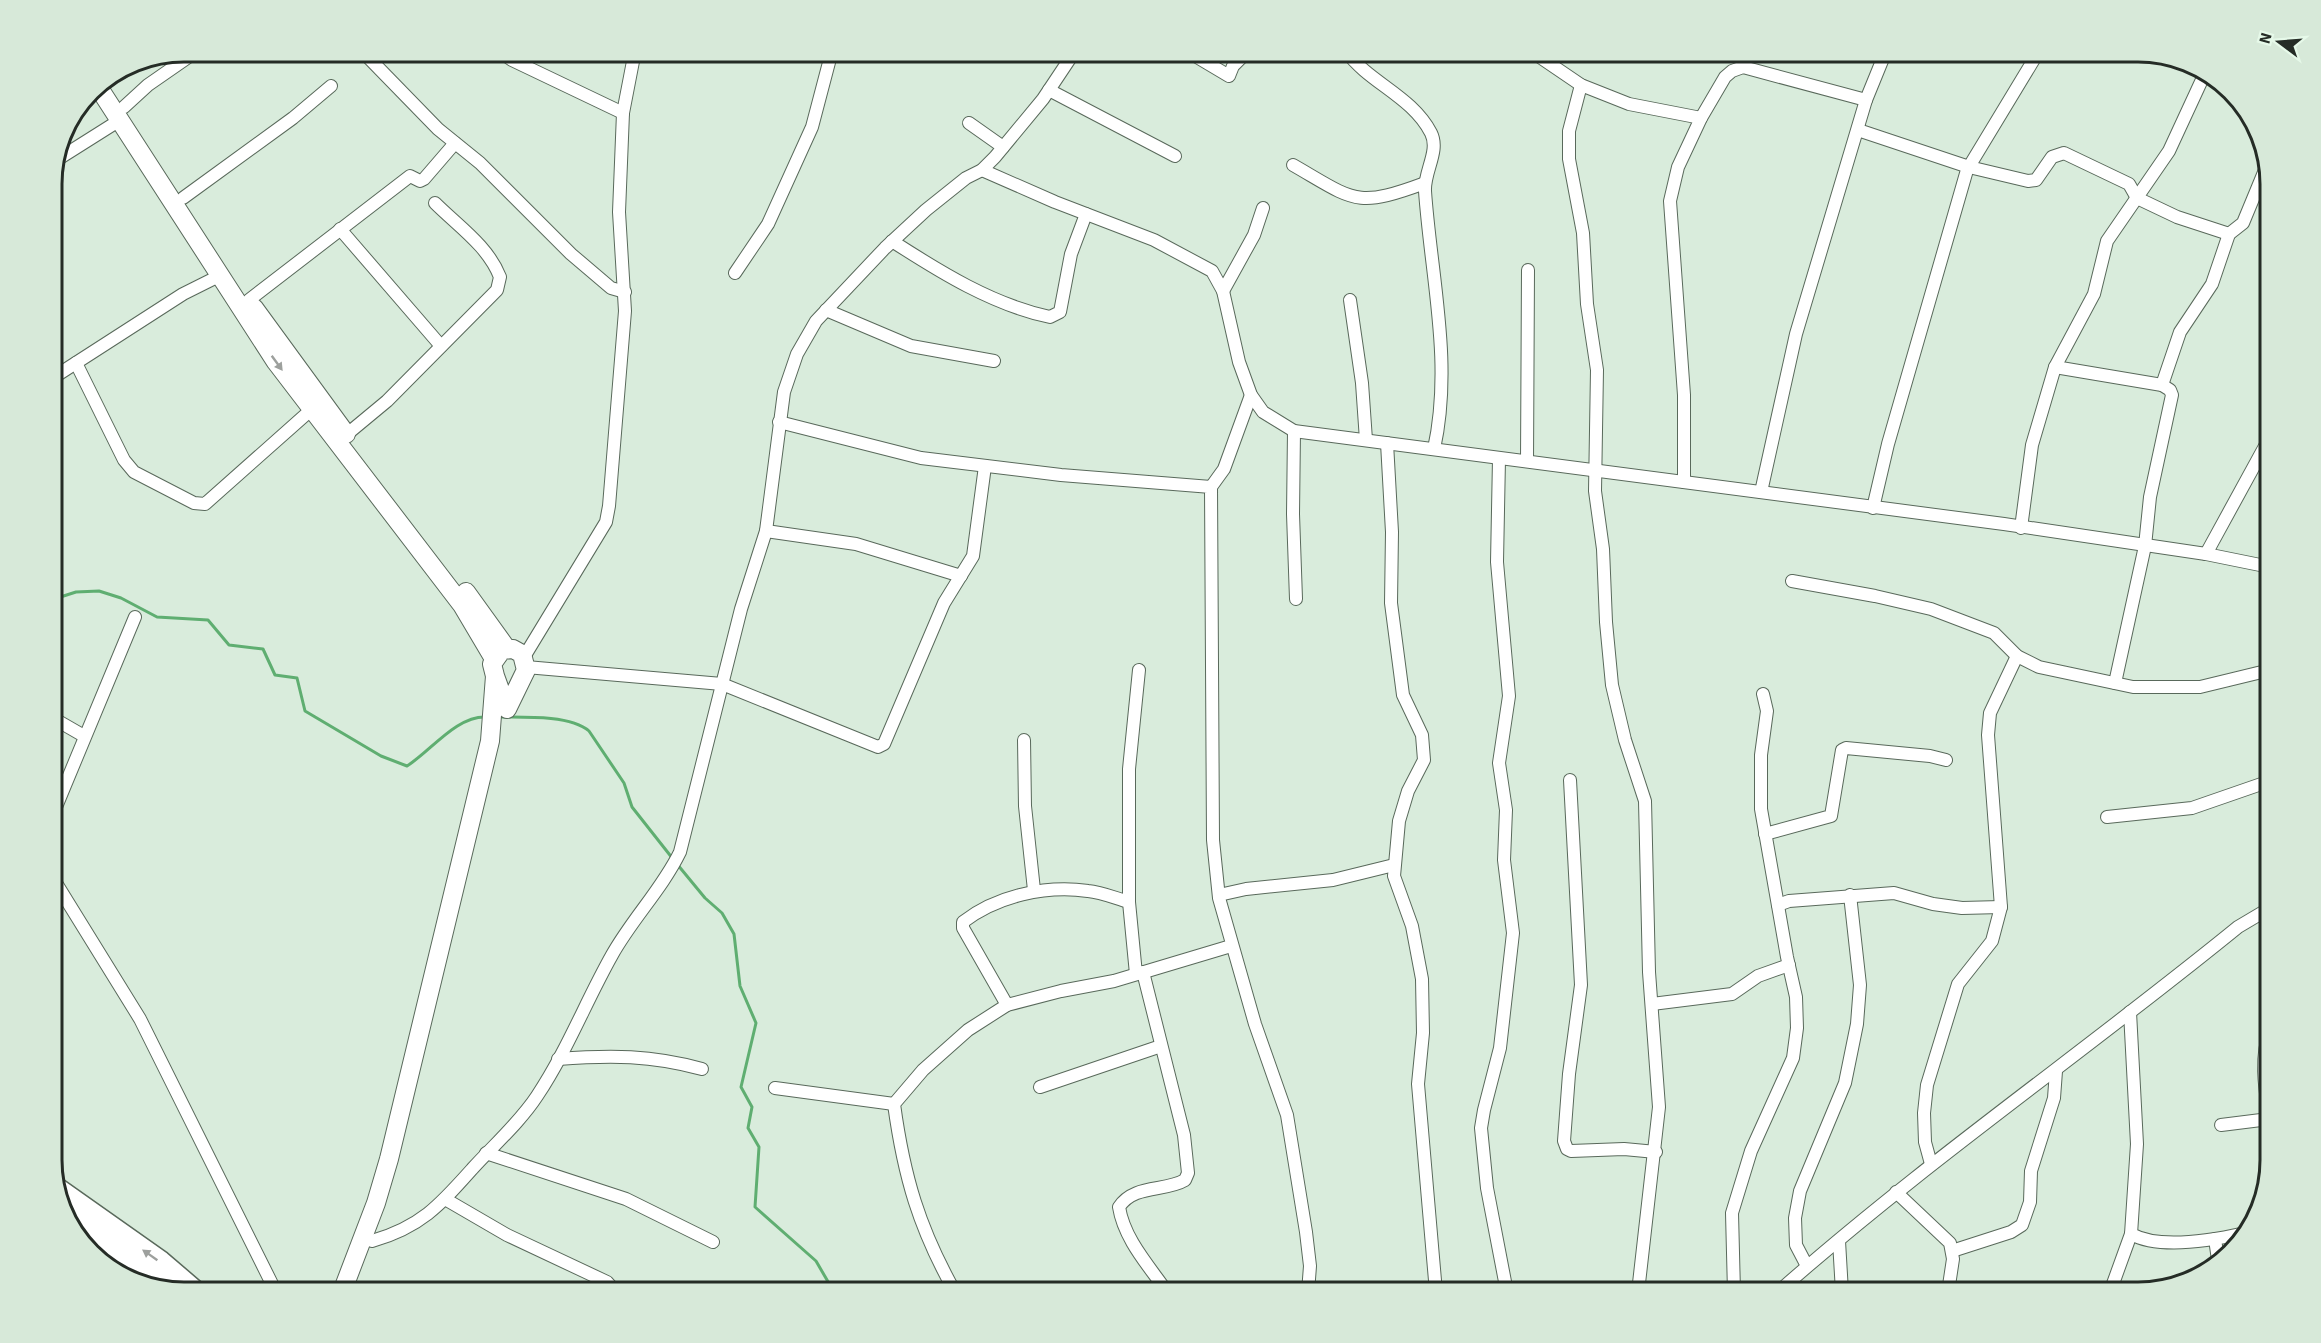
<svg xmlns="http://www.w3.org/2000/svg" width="2321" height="1343" font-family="'Source Sans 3',sans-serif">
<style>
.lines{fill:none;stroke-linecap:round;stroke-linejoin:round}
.stream{stroke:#5fae71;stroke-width:3}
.street-casing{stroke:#59695b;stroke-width:14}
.secondary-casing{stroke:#59695b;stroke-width:20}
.highway-casing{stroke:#59695b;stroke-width:25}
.street{stroke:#fff;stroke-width:12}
.secondary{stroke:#fff;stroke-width:18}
.highway{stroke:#fff;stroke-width:22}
.oneway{fill:#9da09d}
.rim{fill:none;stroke:#252c26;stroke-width:3}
</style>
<rect width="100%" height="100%" fill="#d9ecdc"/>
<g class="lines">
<!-- stream -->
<g class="stream">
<path d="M51 600 76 592 99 591 121 598 157 617 208 620 229 645 263 649 275 675 297 678 305 711 381 756 407 766C431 751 456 716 486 717"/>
<path d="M498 717C523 717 571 715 589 731L624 783 632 807 673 859"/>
<path d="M677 864 705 898 722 913 734 934 740 986 756 1023 741 1087 752 1107 748 1128 759 1147 755 1207 816 1261 834 1292"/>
</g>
<defs>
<g id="street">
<path d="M362 51 438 129 480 163 571 254 611 288 625 292"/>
<path d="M499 51 512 60 623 113"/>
<path d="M1187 51 1229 76 1233 66 1248 51"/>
<path d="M1346 51C1369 83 1412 96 1431 133 1440 151 1424 171 1425 191 1431 277 1453 363 1434 449"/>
<path d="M1531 51 1581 85 1629 104 1701 118"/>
<path d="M1581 85 1569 131V159L1583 233 1587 304 1597 370 1595 491 1603 549 1606 622 1612 685 1625 740 1645 801 1649 972 1659 1107 1638 1292"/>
<path d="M1049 90 1175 156"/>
<path d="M1866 100 1886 51"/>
<path d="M124 107 148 85 197 51"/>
<path d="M969 123 1003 147"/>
<path d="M1858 130 1969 167 2028 181 2036 180 2052 157 2064 153 2129 184 2137 198 2177 217 2229 234 2243 223 2267 165"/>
<path d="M55 161 120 120"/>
<path d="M1293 165C1354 200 1355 209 1425 183"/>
<path d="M982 170 1055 202 1154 240 1212 271 1223 291 1239 362 1251 395 1263 412 1294 431 2004 524 2206 554 2270 567"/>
<path d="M183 198 293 118 331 86"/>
<path d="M340 229 441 346"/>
<path d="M892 241C940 272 993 305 1050 317L1060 312 1071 254 1086 214"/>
<path d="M735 273 768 224 812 127 832 51"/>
<path d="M1223 291 1254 235 1263 208"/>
<path d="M249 300 410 176 420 181 424 179 455 143"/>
<path d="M1350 300 1362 383 1366 440"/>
<path d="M826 310 911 346 994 361"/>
<path d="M76 363 124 460 134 472 194 503 205 504 312 409"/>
<path d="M2055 367 2162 385 2170 390 2172 395 2150 497 2145 546 2115 683"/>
<path d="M51 379 183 294 219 276"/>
<path d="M2162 385 2180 332 2212 284 2229 234"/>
<path d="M779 422 921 458 1061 475 1211 487 1213 840 1219 898 1255 1024 1287 1115 1306 1232 1310 1266 1308 1292"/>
<path d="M1294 431 1293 514 1296 599"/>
<path d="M346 435 387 401 497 290 500 277C488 246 458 226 435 203"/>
<path d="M1387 443 1392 532 1391 603 1403 695 1422 735 1424 760 1408 791 1399 821 1394 876 1412 926 1422 979 1423 1033 1418 1084 1436 1292"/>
<path d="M1499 459 1497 562 1509 696 1499 763 1506 810 1504 860 1513 933 1500 1048 1484 1110 1481 1128 1487 1188 1507 1292"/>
<path d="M1527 461 1528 270"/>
<path d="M1684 482V395L1670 201 1678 167 1701 118 1725 77 1732 71 1743 67 1866 100 1796 334 1761 492"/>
<path d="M1211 487 1224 469 1251 395"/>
<path d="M1873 508 1888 444 1967 170 2039 51"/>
<path d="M2021 528 2032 445 2055 367 2094 294 2107 241 2169 151 2206 71"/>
<path d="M766 531 856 544 961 576"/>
<path d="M2206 554 2270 437"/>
<path d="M1792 581 1875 596 1931 609 1994 633 2017 656 2039 667 2133 687H2200L2270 670"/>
<path d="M524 657 606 522 609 506 625 311 619 212 623 113 635 51"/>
<path d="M526 667 722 684 878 747 884 744 944 603 973 556 985 466"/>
<path d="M51 717 84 736"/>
<path d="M1024 740 1025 806 1034 890"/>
<path d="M1570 780 1581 985 1569 1074 1564 1141 1567 1149 1571 1151 1624 1149 1656 1152"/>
<path d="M2107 817 2192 808 2270 781"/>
<path d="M51 819 135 617"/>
<path d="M1765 834 1831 816 1842 750 1846 748 1930 756 1946 760"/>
<path d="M51 875 140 1019 276 1292"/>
<path d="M1219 895 1246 889 1333 880 1394 865"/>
<path d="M1778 905 1789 901 1894 893 1933 904 1962 908 2001 907"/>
<path d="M1143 972 1184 1135 1188 1173 1185 1180C1165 1192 1134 1184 1119 1207 1124 1239 1149 1266 1167 1292"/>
<path d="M1136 974 1129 902V769L1139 670"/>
<path d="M1652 1004 1732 994 1758 976 1789 965"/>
<path d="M1007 1005 963 928V922C997 896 1045 885 1088 891 1101 892 1115 898 1129 902"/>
<path d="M2130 1012 2137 1144 2131 1234C2160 1250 2214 1240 2245 1233"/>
<path d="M2270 1031C2259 1059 2266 1094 2270 1123"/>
<path d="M558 1059C611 1055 651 1055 702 1069"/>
<path d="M1040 1087 1161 1046"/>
<path d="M775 1088 894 1104"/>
<path d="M2221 1125 2269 1119"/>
<path d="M486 1153 626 1199 713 1242"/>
<path d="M1931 1164 1925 1142 1924 1113 1927 1085 1958 984 1992 941 2001 907 1988 735 1990 713 2017 656"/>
<path d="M1896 1192 1950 1243 1953 1259 1948 1292"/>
<path d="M445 1199 507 1235 607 1282 616 1292"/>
<path d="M2215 1239 2218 1260"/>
<path d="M372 1241C421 1227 440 1205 473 1168 494 1145 520 1122 537 1096 567 1051 586 1001 612 955 632 919 662 889 680 852L741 609 766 531 784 392 797 354 816 321 885 248 926 210 966 178 982 170 995 157 1043 99 1075 51"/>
<path d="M1839 1241 1842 1292"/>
<path d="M1952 1251 2011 1232 2022 1225 2030 1202 2031 1171 2054 1098 2056 1071"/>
<path d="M1807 1266 1796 1245 1795 1218 1800 1191 1845 1083 1857 1024 1860 985 1850 895"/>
<path d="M955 1292C919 1228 904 1177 894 1104L923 1070 968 1030 1007 1005 1061 991 1114 981 1231 946"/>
<path d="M1734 1292 1732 1213 1751 1151 1793 1058 1797 1028 1796 997 1787 957 1761 809V755L1767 711 1763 694"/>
<path d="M1778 1292C1925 1162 2086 1051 2238 927L2270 908"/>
<path d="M2110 1292 2131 1234"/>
</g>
<g id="secondary">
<path d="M97 85 276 362 462 605 494 659"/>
<path d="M254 308 346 434"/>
<path d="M466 592 507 649"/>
<path d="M342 1292 376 1203 389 1159 490 741 495 676 492 664 502 650 513 649 522 654 526 670 507 709 495 676"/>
</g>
<g id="highway">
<path d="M58 1190 160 1262 195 1292"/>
<path d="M67 1221 92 1235 159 1285"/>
</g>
</defs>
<!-- street casing -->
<use href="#street" class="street-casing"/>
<!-- secondary casing -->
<use href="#secondary" class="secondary-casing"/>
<!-- highway casing -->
<use href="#highway" class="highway-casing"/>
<!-- street -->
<use href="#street" class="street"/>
<!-- secondary -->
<use href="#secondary" class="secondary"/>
<!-- highway -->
<use href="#highway" class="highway"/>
</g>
<!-- one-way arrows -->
<defs><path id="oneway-solid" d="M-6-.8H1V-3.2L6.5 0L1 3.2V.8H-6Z" transform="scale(1.5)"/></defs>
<g class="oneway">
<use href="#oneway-solid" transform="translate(277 363) rotate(54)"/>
<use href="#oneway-solid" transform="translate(150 1255) rotate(-145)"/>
</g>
<!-- crop -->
<path d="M0 0H2321V1343H0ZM184 62H2138A122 122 0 0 1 2260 184V1160A122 122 0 0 1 2138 1282H184A122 122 0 0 1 62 1160V184A122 122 0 0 1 184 62Z" fill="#d7e9d9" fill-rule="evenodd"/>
<path class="rim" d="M184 62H2138A122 122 0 0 1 2260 184V1160A122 122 0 0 1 2138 1282H184A122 122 0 0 1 62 1160V184A122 122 0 0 1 184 62Z"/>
<!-- north arrow -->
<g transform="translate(2279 42) rotate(286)" stroke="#e6f9e9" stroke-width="4.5" paint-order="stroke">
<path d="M0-4.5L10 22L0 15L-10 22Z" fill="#252c26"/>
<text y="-9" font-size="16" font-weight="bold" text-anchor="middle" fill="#252c26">N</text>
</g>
</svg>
